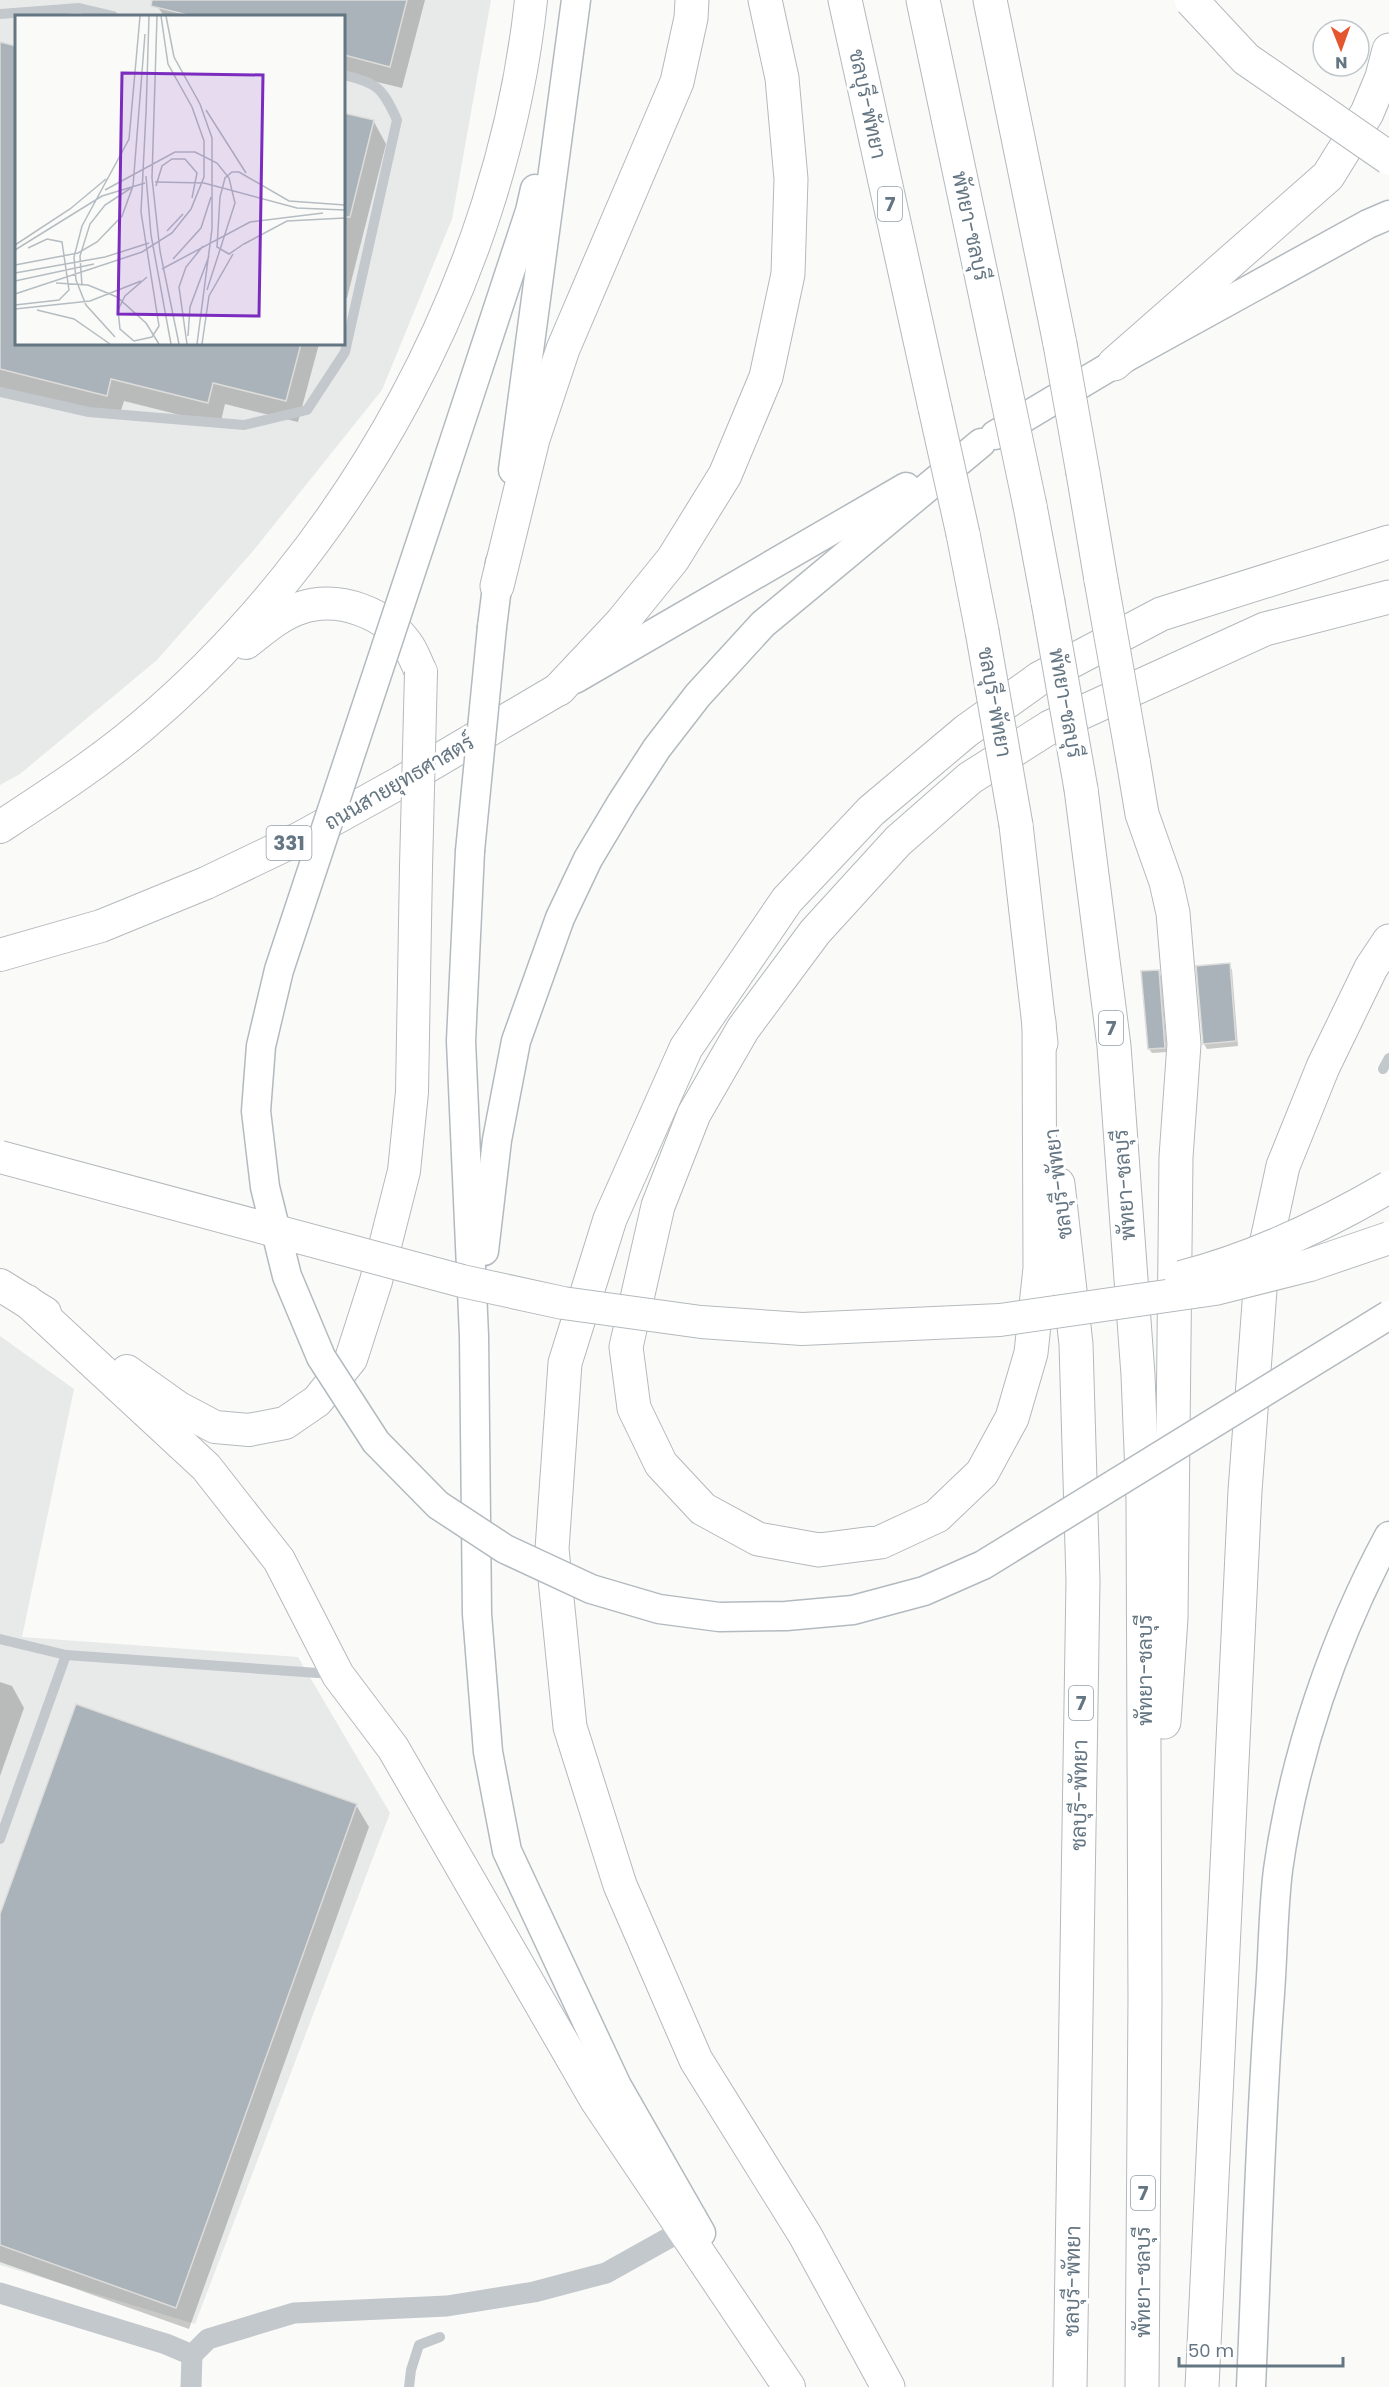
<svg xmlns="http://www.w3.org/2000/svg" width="1389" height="2387" font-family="Poppins,Sarabun,sans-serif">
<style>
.built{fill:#e8e9e9;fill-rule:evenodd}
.shadow{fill:#0003}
.building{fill:#aab3b9;stroke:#dcdcda;stroke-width:1.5}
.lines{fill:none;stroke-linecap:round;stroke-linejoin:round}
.secondary-casing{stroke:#b3babf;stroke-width:31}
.primary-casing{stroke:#b5babe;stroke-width:34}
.motorway-casing{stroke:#b4b9bd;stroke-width:35}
.service{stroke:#c3c8cc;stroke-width:10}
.minor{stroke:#c3c8cc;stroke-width:21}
.secondary{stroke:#fff;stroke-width:28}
.primary{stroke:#fff;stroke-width:32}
.motorway{stroke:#fff;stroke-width:33}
.secondary-bridge-casing{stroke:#b3babf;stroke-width:31;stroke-linecap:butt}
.primary-bridge-casing{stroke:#b5babe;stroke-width:34;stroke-linecap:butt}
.motorway-bridge-casing{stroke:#b4b9bd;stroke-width:35;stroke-linecap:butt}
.secondary-bridge{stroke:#fff;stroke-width:28}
.primary-bridge{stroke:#fff;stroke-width:32}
.motorway-bridge{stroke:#fff;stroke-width:33}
.labels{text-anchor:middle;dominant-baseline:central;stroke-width:6;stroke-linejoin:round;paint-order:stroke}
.shield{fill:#fff;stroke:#939fa8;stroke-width:1.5}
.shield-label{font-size:20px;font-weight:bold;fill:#657683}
.street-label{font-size:21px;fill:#657683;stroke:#fff}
.inset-road{fill:none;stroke:#b5bdc2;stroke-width:1.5}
.view{fill:#7b2cbf;fill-opacity:0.15;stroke:#7b2cbf;stroke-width:3}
.inset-edge{fill:none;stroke:#657683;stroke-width:3}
</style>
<rect width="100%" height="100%" fill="#fafaf8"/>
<!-- built -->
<g class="built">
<path d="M0 0H491L452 219 382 390 253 551 157 660 20 774 0 785ZM16 16H344V344H16Z"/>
<path d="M0 1336 74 1389 22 1637 298 1657 390 1813 195 2324 0 2265Z"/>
</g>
<!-- shadow -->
<g class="shadow">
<path d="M160 0H425L402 88 344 74V16H164L158 7Z"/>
<path d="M0 44 16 48V344H319L298 422 225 404 220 425 124 401 119 417 0 390Z"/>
<path d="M344 114 374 122 386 144 347 298 344 297Z"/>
<path d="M1229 965 1232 970 1238 1046 1207 1049 1204 1044Z"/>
<path d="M1158 971 1161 976 1167 1052 1152 1053 1149 1049Z"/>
<path d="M0 1682 12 1686 24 1708 0 1776Z"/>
<path d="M356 1805 369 1827 189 2329 0 2262V1918Z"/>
</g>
<!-- building -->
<g class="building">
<path d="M152 0H407L390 67 344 55V16H192L151 6Z"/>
<path d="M0 42 16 46V344H301L286 401 213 383 208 403 111 379 107 396 0 369Z"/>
<path d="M344 113 374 120 350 217H344Z"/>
<path d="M1230 963 1236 1041 1203 1044 1196 966Z"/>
<path d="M1159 970 1165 1048 1148 1049 1141 971Z"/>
<path d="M76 1704 357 1804 176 2308 0 2245V1914Z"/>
</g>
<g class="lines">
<defs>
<g id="secondary">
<path d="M995 435 1114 364 1368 224 1389 215"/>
<path d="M446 466 530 211 535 189"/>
<path d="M513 470 576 0"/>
<path d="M492 627 500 563"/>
<path d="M575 679 906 487"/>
<path d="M470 851 461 1041 474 1336 477 1614 488 1752 507 1851 617 2086 701 2233"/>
<path d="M484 1251 497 1140 516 1041 560 918 588 859 622 802 657 748 698 695 763 624 981 443"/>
<path d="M1251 2387C1257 2256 1260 2124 1270 1993 1273 1952 1273 1911 1278 1870 1294 1755 1334 1638 1389 1536"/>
</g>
<g id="primary">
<path d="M246 643C263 630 279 615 300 608 339 595 387 613 409 647 414 655 417 664 421 672"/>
<path d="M0 827C49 795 97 764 142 726 353 548 502 275 531 0"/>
<path d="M0 955 101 926 206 883 300 838 401 782 559 689"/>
<path d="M0 1285 45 1313"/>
<path d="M27 1301 206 1467 279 1560 338 1675 393 1748 596 2100 789 2387"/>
<path d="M127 1371 179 1408 215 1427 249 1430 285 1423 317 1401 351 1359 376 1281 404 1171 412 1092 416 867"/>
</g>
<g id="motorway">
<path d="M845 0 935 408"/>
<path d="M923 0 1002 373"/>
<path d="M990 0 1060 344"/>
<path d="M1114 364 1328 176 1367 113 1382 77 1389 50"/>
<path d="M1083 473 1101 580"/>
<path d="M1030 506 1048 602"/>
<path d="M963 534 982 631"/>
<path d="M497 586 533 439 563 349 677 82 691 18 692 0"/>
<path d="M559 689 622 622 673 559 725 475 766 377 788 274 791 179 782 78 765 0"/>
<path d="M1133 760 1142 814 1166 882 1173 913 1184 1044 1176 1157 1171 1618 1164 1722"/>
<path d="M1081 789 1114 1046 1138 1375 1143 1500 1145 1999 1142 2387"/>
<path d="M1016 825 1041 1043"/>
<path d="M1039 1022 1040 1268 1031 1353 1012 1418 982 1473 937 1516 881 1542 819 1550 758 1539 703 1509 661 1464 634 1408 626 1347 658 1206 694 1114 743 1029 815 932 898 841 970 778 1050 727 1265 629 1389 597"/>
<path d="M1058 1184 1076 1344 1083 1581 1070 2387"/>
<path d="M888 2387 805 2235 696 2060 620 1885 570 1727 552 1549 565 1363 610 1219 686 1048 787 900 871 811 966 731 1040 678 1161 614 1389 542"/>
<path d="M1202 2387 1245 1491 1262 1263 1283 1166 1323 1067 1371 968 1389 941"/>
</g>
</defs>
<!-- secondary casing -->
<use href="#secondary" class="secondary-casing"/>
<!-- primary casing -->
<use href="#primary" class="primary-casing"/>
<!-- motorway casing -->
<use href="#motorway" class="motorway-casing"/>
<!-- service -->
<g class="service">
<path d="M0 14 79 8 113 16"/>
<path d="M0 392 89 412 244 425 307 410 345 352 397 120C382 87 378 84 344 75"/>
<path d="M1383 1069 1389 1058"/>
<path d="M0 1639 66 1655 332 1674"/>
<path d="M0 1839 66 1655"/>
<path d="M409 2387 411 2370 419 2345 440 2337"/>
</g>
<!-- minor -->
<g class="minor">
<path d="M0 2293 166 2344 192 2355"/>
<path d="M191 2387 192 2355 208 2339 294 2313 447 2306 534 2292 606 2273 683 2230"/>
</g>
<!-- secondary -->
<use href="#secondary" class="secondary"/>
<!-- primary -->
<use href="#primary" class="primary"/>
<!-- motorway -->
<use href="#motorway" class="motorway"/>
<defs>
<g id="secondary-bridge">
<path d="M446 466 279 970 261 1046 256 1111 265 1187 287 1276 321 1357 376 1442 438 1505 505 1549 591 1589 659 1609 719 1617 786 1616 853 1610 924 1591 983 1565 1389 1315"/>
<path d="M470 851 492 627"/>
</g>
<g id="primary-bridge">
<path d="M416 867 421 672"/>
<path d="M0 1157 462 1281 563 1303 701 1322 802 1329 1000 1320 1215 1289 1310 1265 1389 1238"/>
<path d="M1181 1277C1255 1258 1324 1225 1389 1187"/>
</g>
<g id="motorway-bridge">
<path d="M1191 0 1246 59 1389 158"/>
<path d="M1060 344 1083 473"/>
<path d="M1002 373 1030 506"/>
<path d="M935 408 963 534"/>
<path d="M1101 580 1133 760"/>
<path d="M1048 602 1081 789"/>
<path d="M982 631 1016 825"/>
</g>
</defs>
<!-- secondary-bridge casing -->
<use href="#secondary-bridge" class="secondary-bridge-casing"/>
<!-- primary-bridge casing -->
<use href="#primary-bridge" class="primary-bridge-casing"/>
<!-- motorway-bridge casing -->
<use href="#motorway-bridge" class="motorway-bridge-casing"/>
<!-- secondary-bridge -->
<use href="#secondary-bridge" class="secondary-bridge"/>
<!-- primary-bridge -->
<use href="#primary-bridge" class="primary-bridge"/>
<!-- motorway-bridge -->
<use href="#motorway-bridge" class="motorway-bridge"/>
</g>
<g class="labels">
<!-- shield labels -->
<g class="shield">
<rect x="878" y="187" width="24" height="34" rx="4.5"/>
<rect x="266.5" y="826" width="45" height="34" rx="4.5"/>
<rect x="1099" y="1011" width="24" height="34" rx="4.5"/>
<rect x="1069" y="1686" width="24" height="34" rx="4.5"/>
<rect x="1131" y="2176" width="24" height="34" rx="4.5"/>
</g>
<g class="shield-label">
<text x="890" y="204">7</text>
<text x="289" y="843">331</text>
<text x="1111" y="1028">7</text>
<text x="1081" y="1703">7</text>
<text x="1143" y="2193">7</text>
</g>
<!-- street labels -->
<g class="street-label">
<text transform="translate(868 104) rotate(78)">ชลบุรี-พัทยา</text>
<text transform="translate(971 226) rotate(78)">พัทยา-ชลบุรี</text>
<text transform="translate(995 702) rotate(80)">ชลบุรี-พัทยา</text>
<text transform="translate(1066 703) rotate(80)">พัทยา-ชลบุรี</text>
<text transform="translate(399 782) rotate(-30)">ถนนสายยุทธศาสตร์</text>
<text transform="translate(1058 1184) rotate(-97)">ชลบุรี-พัทยา</text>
<text transform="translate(1124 1185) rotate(-94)">พัทยา-ชลบุรี</text>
<text transform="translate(1144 1670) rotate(-90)">พัทยา-ชลบุรี</text>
<text transform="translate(1079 1795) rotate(-89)">ชลบุรี-พัทยา</text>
<text transform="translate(1072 2281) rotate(-89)">ชลบุรี-พัทยา</text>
<text transform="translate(1142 2282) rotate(-90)">พัทยา-ชลบุรี</text>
</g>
</g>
<!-- overview -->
<g transform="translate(15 15)">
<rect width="330" height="330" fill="#fafaf8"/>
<path class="inset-road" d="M142 1 137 163 145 236 164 329M151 1 159 42 185 89 197 123V214L182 329M191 95 231 158M131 97 126 197 144 311 137 322 119 326 105 314 103 295 110 281 132 262M131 99 134 1M131 161 136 220 156 329M140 167 189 168 282 193 330 195M141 171 147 151 157 144H170L182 158 177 183M90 175 160 137H180L202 148 214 163 220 188 192 275M152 216 168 199M230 228 214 239 202 232 205 182 210 163 217 157H224L274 186 330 190M229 229 272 206 330 203M0 230 55 194 91 164M0 235 87 181 130 168M158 244 186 213 196 182M0 250 63 238 82 227 107 201 118 171 130 19M147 254 235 207 308 198M0 258 90 242 134 228M0 266 79 249M41 268 73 270 102 282 131 308 144 329M67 271 65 241 75 209 90 190 116 173M0 279 127 237 157 218 176 194 189 162V126L177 92 153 49 146 1M0 290 44 285 54 275 47 227 32 224 13 233M0 294 75 286 126 266M22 295 59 304 95 329M173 321 175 292 194 241M100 322 71 290 61 265 59 242 67 211 114 124 125 1M172 329 164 272 171 252 188 231M187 329 194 281 218 239"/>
<path class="view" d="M107 58 248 60 244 301 103 299Z"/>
<rect width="330" height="330" class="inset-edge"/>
</g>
<!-- north arrow -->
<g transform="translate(1341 48) rotate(179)"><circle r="28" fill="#ffffff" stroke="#c1c8cd" stroke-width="1.5"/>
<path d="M0-4.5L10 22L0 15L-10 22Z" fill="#e4572e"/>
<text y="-9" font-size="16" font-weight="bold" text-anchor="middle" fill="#657683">N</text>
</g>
<!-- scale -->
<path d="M1179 2357v9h164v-9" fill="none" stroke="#657683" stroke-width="3"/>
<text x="1188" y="2357" font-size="18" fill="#657683" stroke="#ffffff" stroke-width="4.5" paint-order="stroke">50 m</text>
</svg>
